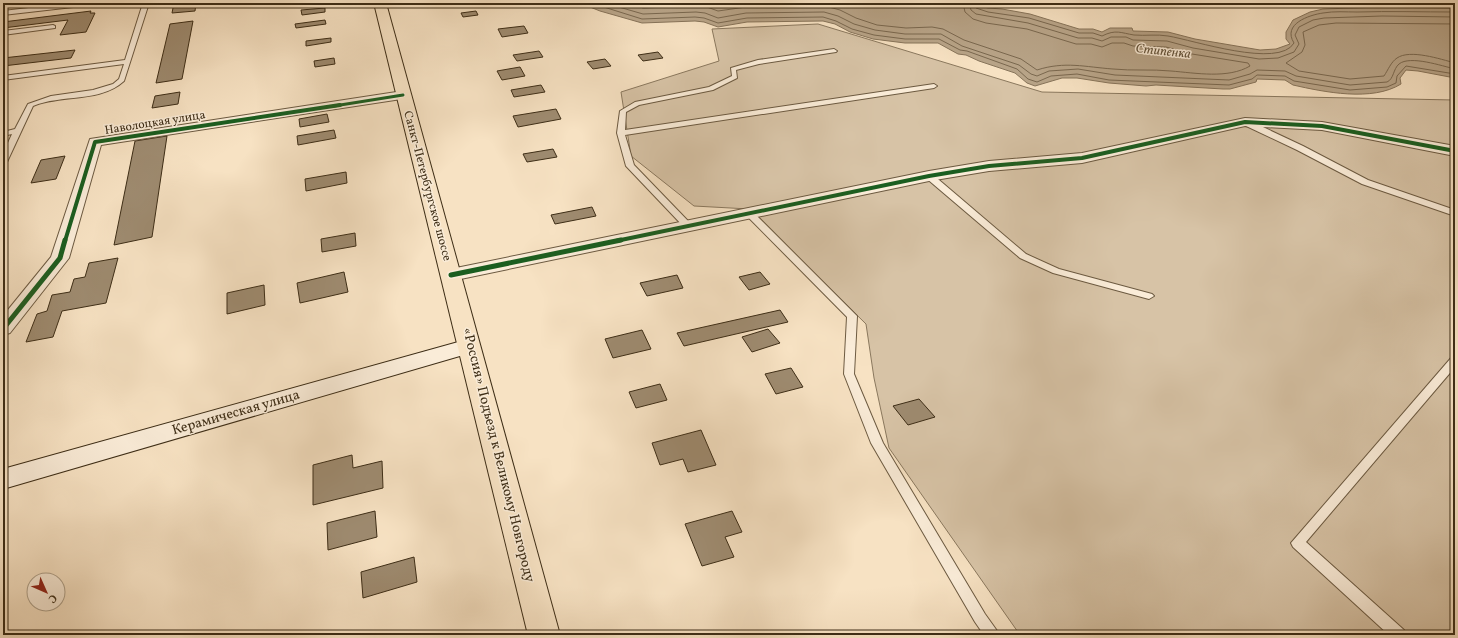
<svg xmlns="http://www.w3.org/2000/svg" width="1458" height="638" font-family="Vollkorn,serif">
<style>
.green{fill:#d7c3a6;stroke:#8a785e}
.water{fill:#b8a488;stroke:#87745a}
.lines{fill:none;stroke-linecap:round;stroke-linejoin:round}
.shore{stroke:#7a684f;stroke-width:1}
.building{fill:#9e8b70;stroke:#3d2d16}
.lane-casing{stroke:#6c5a41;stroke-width:2}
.street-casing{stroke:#6c5a41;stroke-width:2}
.secondary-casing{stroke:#3d2d16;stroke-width:2}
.primary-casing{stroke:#3d2d16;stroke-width:2}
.lane{fill:#faecd8;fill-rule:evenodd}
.street{fill:#faecd8;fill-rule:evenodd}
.secondary{fill:#faecd8;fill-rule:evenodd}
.primary{fill:#f7e2c3;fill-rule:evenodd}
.cycleway-far2-casing{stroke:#faecd8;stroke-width:4.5}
.cycleway-far1-casing{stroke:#faecd8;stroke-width:6}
.cycleway-casing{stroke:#faecd8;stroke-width:8}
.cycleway-far2{stroke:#1b5e20;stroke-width:3}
.cycleway-far1{stroke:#1b5e20;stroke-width:4}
.cycleway{stroke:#1b5e20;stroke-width:5}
.labels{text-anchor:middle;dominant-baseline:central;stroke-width:3;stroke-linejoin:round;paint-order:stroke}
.far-street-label{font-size:12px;fill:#3d2d16;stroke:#faecd8}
.far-water-label{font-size:13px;font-style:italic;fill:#625138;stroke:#faecd8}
.street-label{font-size:14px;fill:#3d2d16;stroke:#faecd8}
</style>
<rect width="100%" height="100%" fill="#f7e2c3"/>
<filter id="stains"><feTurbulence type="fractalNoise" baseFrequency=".005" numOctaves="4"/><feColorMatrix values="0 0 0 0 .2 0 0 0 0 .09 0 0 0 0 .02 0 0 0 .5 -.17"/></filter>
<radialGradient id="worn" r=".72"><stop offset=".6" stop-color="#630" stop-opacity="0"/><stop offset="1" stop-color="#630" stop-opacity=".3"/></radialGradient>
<!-- green -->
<path class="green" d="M818 24 1042 92 1455 100V635H1020L889 448 874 378 866 324 749 209 694 206 631 156 621 92 719 61 712 29Z"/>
<!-- water -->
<path class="water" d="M580 3H971L988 8 1002 9 1030 14 1079 29H1093L1102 32 1110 28H1132L1133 31 1168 32 1195 39 1260 50 1276 49 1290 44 1286 39V32L1293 20 1310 12 1323 9 1381 7 1448 8 1455 9V78L1418 71 1406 70 1400 78 1401 84C1372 102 1324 92 1293 85L1285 80 1257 79 1256 82 1230 89H1223L1156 85 1146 86 1109 83 1077 78H1062L1035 86 1027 83 1015 73 979 61 966 55 958 54 938 43H905L873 39 850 32 835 24 823 21 747 22 718 27 704 22 695 21 642 23 600 11Z"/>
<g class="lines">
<!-- shore -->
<g class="shore">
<path d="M591 3 642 19 695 17 704 18 718 23 747 18 823 17 836 21 852 29 874 35 905 39H939L960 50 967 51 1017 69 1028 79 1037 82 1051 76 1077 74 1109 80 1229 85 1252 79 1257 75 1285 76 1294 81 1350 90 1387 87 1396 83 1397 76 1406 66 1455 74"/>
<path d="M605 3 643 14 696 12 705 13 718 18 746 13 824 12 838 16 854 24 875 30 905 34H941L962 46 1019 65 1031 74 1037 76 1049 71 1078 69 1115 75 1229 80 1250 74 1257 70 1285 71 1296 76 1350 85 1387 82C1394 79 1393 69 1399 64 1410 55 1442 66 1455 69"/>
<path d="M628 3 643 8 696 6 707 7 718 11 746 7 825 6 840 10 856 18 877 25 906 28 932 27 943 29 964 40 1021 59 1037 70C1065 61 1085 67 1113 69 1132 71 1152 69 1171 71 1196 73 1228 79 1250 66L1248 63 1192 54 1166 47 1133 46 1124 43H1112L1102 47 1091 44H1076L1027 29 986 23 973 19 965 12 963 3"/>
<path d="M969 3 971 10 976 14 1028 23 1078 38H1092L1102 41 1111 37H1126L1133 40 1167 41 1193 48 1259 59 1278 58 1294 52 1299 44 1295 35 1299 27 1313 20 1324 18 1382 16 1455 17"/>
<path d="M974 3 976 8 988 12 1029 18 1079 33H1093L1102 36C1116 29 1121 33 1134 35 1145 36 1157 34 1168 36 1193 40 1279 69 1294 43 1282 24 1309 15 1323 13 1334 11 1346 12 1357 12 1390 11 1422 12 1455 12"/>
<path d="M1455 24 1336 23 1319 25 1303 32 1305 45 1302 52 1286 63 1299 71 1350 79 1384 76C1388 70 1391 62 1397 58 1410 49 1440 59 1455 63"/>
</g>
</g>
<!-- building -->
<g class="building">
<path d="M27 3H54L53 5 38 6 25 5Z"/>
<path d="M174 3H196L195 11 172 13Z"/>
<path d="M325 8V12L302 15 301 10Z"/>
<path d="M91 11 90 13H95L86 32 60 35 68 20 3 28V22Z"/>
<path d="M476 11 478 15 463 17 461 13Z"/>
<path d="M325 20 326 24 296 28 295 24Z"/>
<path d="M193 21 182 79 156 83 170 24Z"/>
<path d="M524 26 528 33 502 37 498 29Z"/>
<path d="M331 38V42L306 46V41Z"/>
<path d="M75 50 71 58 3 66V58Z"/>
<path d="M539 51 543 57 517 61 513 55Z"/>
<path d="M658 52 663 58 643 61 638 55Z"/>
<path d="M334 58 335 64 315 67 314 61Z"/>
<path d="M605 59 611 66 593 69 587 62Z"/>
<path d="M520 67 525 76 502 80 497 71Z"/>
<path d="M541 85 545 92 514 97 511 90Z"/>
<path d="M180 92 178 104 152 108 155 96Z"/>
<path d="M556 109 561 119 518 127 513 116Z"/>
<path d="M327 114 329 122 300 127 299 119Z"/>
<path d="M334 130 336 138 298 145 297 136Z"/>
<path d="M167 136 152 237 114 245 135 141Z"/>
<path d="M553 149 557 157 527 162 523 154Z"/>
<path d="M65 156 56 179 31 183 41 160Z"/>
<path d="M346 172 347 183 306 191 305 179Z"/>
<path d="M592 207 596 216 555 224 551 215Z"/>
<path d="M355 233 356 246 322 252 321 239Z"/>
<path d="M118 258 106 303 62 311 53 337 26 342 37 314 47 311 52 295 70 292 74 279 85 277 89 263Z"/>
<path d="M344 272 348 292 300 303 297 283Z"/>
<path d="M760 272 770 284 749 290 739 277Z"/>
<path d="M677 275 683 288 647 296 640 283Z"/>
<path d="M264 285 265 305 227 314V293Z"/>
<path d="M780 310 788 322 684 346 677 333Z"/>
<path d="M768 329 780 343 752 352 742 337Z"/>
<path d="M642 330 651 349 613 358 605 339Z"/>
<path d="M791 368 803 387 776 394 765 374Z"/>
<path d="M660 384 667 400 636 408 629 392Z"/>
<path d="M919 399 935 417 908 425 893 406Z"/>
<path d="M701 430 716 465 688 472 683 459 660 465 652 443Z"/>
<path d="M352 455 353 468 382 461 383 488 313 505V465Z"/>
<path d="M375 511 377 537 328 550 327 523Z"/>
<path d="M732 511 742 532 725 537 734 557 702 566 685 524Z"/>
<path d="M414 557 417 582 363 598 361 572Z"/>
</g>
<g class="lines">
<defs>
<g id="lane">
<path d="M71 3H77L73 7 3 15V11Z"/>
<path d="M143 3H149L124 81C100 103 61 94 33 106L7 162 3 164V154L12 134 3 136V132L15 129 28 104 51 96 93 90 113 84 119 79 124 64 3 80V76L125 60Z"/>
<path d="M53 25 55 26V28L3 35V31Z"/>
<path d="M834 49 837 51 836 52 759 64 736 70 737 78 713 90 639 105 626 112 625 130 934 84 937 86 934 88 625 135 634 165 690 223 691 225 690 227H684L626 166 617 133 620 111 635 102 709 87 732 76 731 68 758 60Z"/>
<path d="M1242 120H1248L1303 146 1368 180 1455 210V216L1362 184 1297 150 1242 124Z"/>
<path d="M926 174H932L1026 254 1059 269 1152 294 1154 296 1149 299 1053 273 1020 258 926 178Z"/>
<path d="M749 210 752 211 857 316 854 374 883 443 985 614 1000 635H984L975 622 871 443 844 374 847 317 746 215 745 213 746 211Z"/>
<path d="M1455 357V367L1306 542 1404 630 1406 635H1389L1293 547 1291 543 1451 358Z"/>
</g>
<g id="street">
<path d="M403 91 408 92 410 95 408 98 101 145 69 258 10 333 3 335V316L51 257 90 139Z"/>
<path d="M1245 118 1322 122 1455 146V156L1322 130 1245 126 1082 163 989 171 929 181 451 281 444 279 442 275 444 271 451 269 929 171 989 161 1082 153Z"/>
</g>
<path id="secondary" d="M469 339 477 341 480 346 477 351 3 489V469Z"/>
<path id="primary" d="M374 3H386L560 635H528Z"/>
</defs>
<!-- lane casing -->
<use href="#lane" class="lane-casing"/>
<!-- street casing -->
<use href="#street" class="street-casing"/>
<!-- secondary casing -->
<use href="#secondary" class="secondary-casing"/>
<!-- primary casing -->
<use href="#primary" class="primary-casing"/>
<!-- lane -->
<use href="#lane" class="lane"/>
<!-- street -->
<use href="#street" class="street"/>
<!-- secondary -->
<use href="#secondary" class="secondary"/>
<!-- primary -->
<use href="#primary" class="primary"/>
<defs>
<path id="cycleway-far2" d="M334 106 403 95"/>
<g id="cycleway-far1">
<path d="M65 241 95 142 340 105"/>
<path d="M616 241 929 176 989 166 1082 158 1245 122 1322 126 1455 151"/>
</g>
<g id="cycleway">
<path d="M451 275 621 240"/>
<path d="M3 329 60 258 65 240"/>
</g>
</defs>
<!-- cycleway-far2 casing -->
<use href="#cycleway-far2" class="cycleway-far2-casing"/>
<!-- cycleway-far1 casing -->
<use href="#cycleway-far1" class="cycleway-far1-casing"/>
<!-- cycleway casing -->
<use href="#cycleway" class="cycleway-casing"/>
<!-- cycleway-far2 -->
<use href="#cycleway-far2" class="cycleway-far2"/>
<!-- cycleway-far1 -->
<use href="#cycleway-far1" class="cycleway-far1"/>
<!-- cycleway -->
<use href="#cycleway" class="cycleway"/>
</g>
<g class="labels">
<!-- far-street labels -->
<g class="far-street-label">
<text transform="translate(155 123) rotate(-9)">Наволоцкая улица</text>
<text transform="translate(427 186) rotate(75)">Санкт-Петербургское шоссе</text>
</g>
<!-- far-water labels -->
<g class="far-water-label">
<text transform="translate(1163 52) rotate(6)">Стипенка</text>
</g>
<!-- street labels -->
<g class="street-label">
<text transform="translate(236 413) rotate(-16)">Керамическая улица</text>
<text transform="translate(498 455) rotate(76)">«Россия» Подъезд к Великому Новгороду</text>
</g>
</g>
<!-- margin -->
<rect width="1458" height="638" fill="none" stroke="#f7e2c3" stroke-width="16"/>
<rect x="4" y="4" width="1450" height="630" fill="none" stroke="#3d2d16" stroke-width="2"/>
<rect x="8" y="8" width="1442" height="622" fill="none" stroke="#3d2d16"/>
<!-- north arrow -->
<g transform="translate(46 592) rotate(135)"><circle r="19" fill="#faecd8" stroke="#aea08a"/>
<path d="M0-3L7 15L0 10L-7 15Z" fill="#8f2418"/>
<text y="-6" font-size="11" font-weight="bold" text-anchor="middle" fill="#3d2d16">С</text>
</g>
<rect width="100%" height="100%" filter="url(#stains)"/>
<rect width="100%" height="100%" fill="url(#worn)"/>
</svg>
